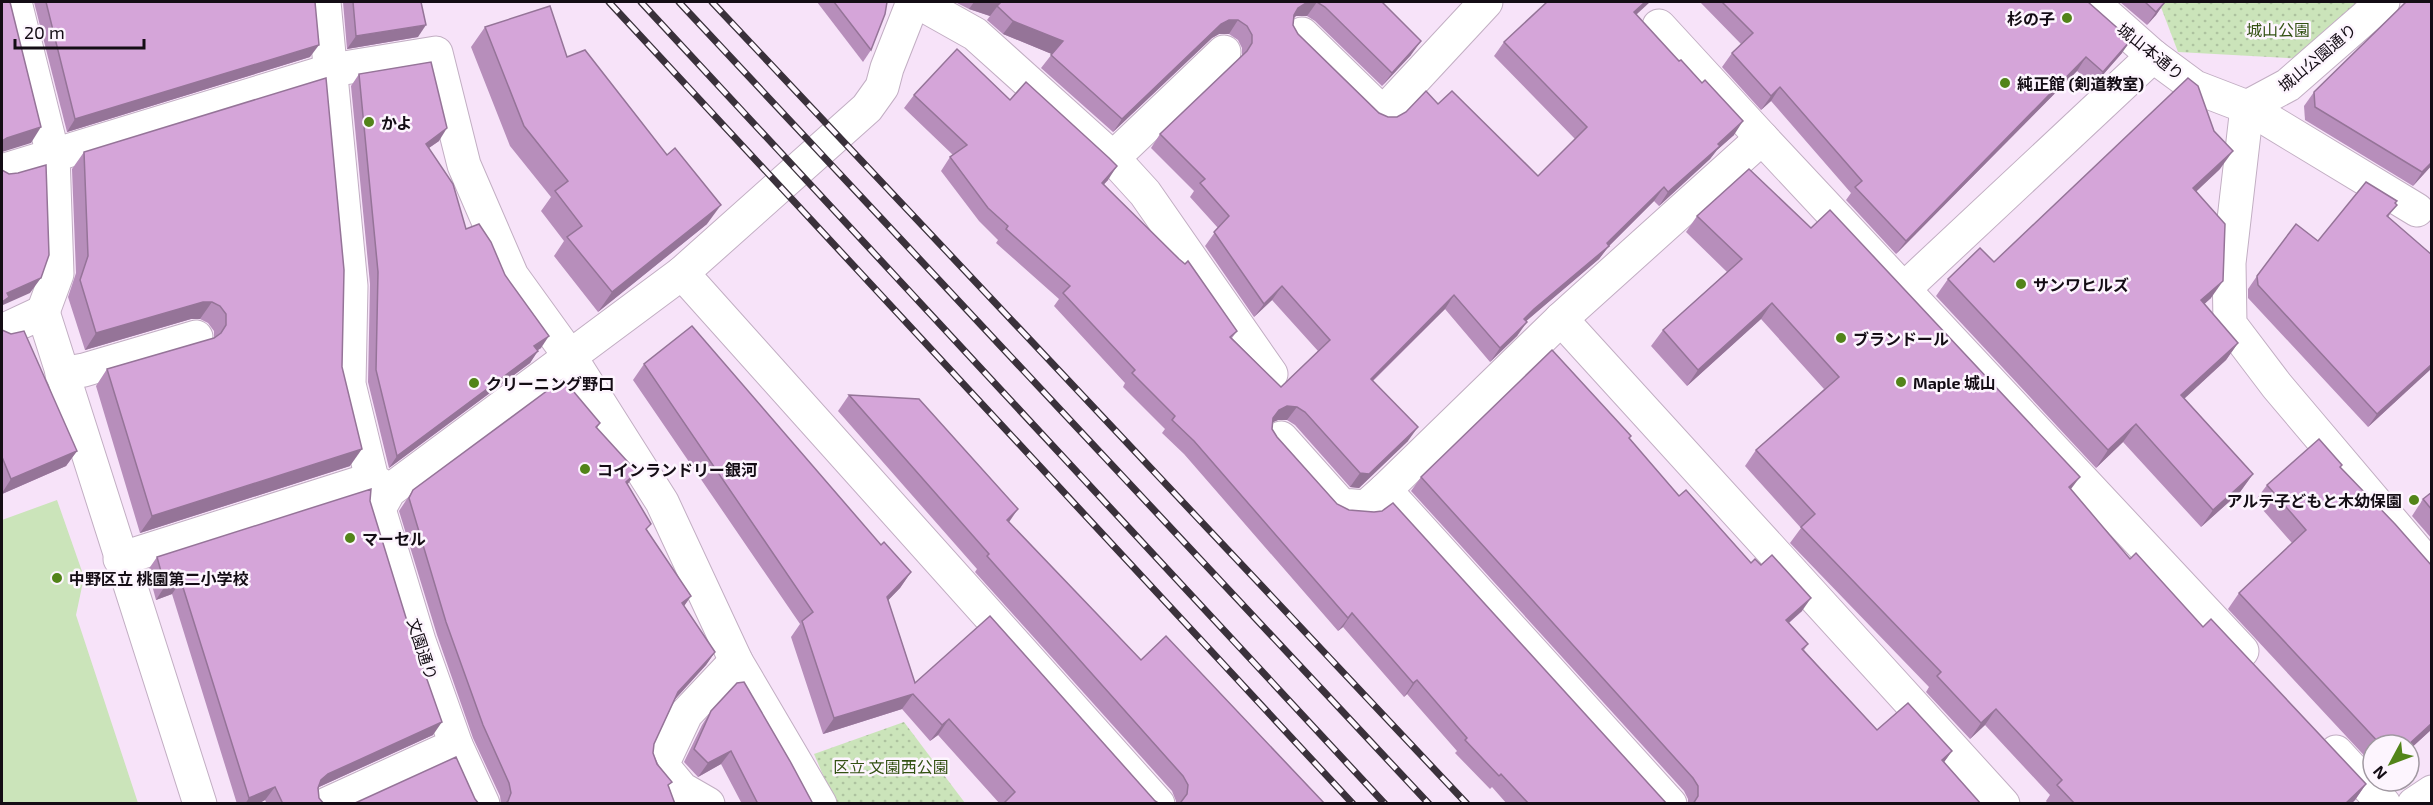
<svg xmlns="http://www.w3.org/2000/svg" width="2433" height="805" font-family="'Exo 2','Noto Sans JP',sans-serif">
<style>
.grass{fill:url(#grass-dots)}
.garden{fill:#cbe4ba}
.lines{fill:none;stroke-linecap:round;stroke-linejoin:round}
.minor-casing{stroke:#c2aec3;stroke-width:35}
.minor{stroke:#fff;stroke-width:33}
.rail-casing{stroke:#3a313b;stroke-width:7}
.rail{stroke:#fdf5fe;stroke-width:4.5;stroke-dasharray:14;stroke-linecap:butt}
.wall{fill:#b78ebb}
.shaded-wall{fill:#957498}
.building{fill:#d5a5d9;stroke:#957498;stroke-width:1.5}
.poi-dot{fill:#528419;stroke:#fdf5fe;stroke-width:2}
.labels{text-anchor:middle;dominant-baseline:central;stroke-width:5;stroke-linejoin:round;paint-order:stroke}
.poi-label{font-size:16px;font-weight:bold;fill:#140d15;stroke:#fdf5fe;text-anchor:start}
.park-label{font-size:16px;fill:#335113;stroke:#fdf5fe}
.street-label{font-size:16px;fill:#140d15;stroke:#fdf5fe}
</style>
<defs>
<pattern id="grass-dots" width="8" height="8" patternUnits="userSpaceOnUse" patternTransform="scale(1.5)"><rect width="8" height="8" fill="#cbe4ba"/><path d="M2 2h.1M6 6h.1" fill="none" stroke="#adc29f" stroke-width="1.8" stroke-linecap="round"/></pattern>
</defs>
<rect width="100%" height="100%" fill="#f7e3f9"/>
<!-- grass -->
<g class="grass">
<path d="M2159 2H2368L2304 59 2178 52Z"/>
<path d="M904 722 965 803H835L814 754Z"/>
</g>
<!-- garden -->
<path class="garden" d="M57 500 84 577 76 615 138 803H2V520Z"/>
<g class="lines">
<defs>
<g id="minor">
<path d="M15 2 53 155 57 274 43 312"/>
<path d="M324 2 351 286 349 384 372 479 389 491"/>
<path d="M918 2 975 34 1113 158 1145 193 1271 374"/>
<path d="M2092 2 2153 56 2195 87 2247 107 2417 210"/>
<path d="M1659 26 1762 138"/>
<path d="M1302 34 1383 113 1486 2"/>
<path d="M2247 107 2229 263 2230 324 2277 386 2432 569"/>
<path d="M2247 107 2288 85 2383 2"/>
<path d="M1113 158 1224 52"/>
<path d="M2 171 332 70 436 53 464 165 512 276 569 355 662 502 736 661 820 804"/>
<path d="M682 273 1158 804"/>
<path d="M1904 289 2153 56"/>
<path d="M1561 319 2003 804"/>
<path d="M2 331 43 312 200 804"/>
<path d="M62 374 84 370 196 337"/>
<path d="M1281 438 1341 505 1366 507 1385 490"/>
<path d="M120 559 372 479"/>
<path d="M2336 752 2384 804"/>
<path d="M327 804 456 745"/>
<path d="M483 804 456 745 419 641 379 509 389 491 682 273 867 108 882 87 887 68 913 2"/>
<path d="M708 804 682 789 662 765 686 714 736 661"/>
<path d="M1670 804 1385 490 1561 319 1762 138 2242 651"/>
<path d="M2414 804 2432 792"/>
</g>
</defs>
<!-- minor casing -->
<use href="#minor" class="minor-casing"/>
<!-- minor -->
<use href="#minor" class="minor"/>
<defs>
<g id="rail">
<path d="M609 2 1353 804"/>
<path d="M641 2 1385 804"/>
<path d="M679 2 1429 804"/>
<path d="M712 2 1467 804"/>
</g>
</defs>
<!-- rail casing -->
<use href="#rail" class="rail-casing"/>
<!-- rail -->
<use href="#rail" class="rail"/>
</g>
<!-- wall -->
<g class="wall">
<path d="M34 2H315L310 57 67 132Z"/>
<path d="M343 2H421L418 37 347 49Z"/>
<path d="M817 2H887L871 50 863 62Z"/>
<path d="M955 2H1382L1411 55 1382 86 1315 21 1307 16H1296L1294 18 1293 25 1298 34 1379 113 1388 117H1397L1438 104 1538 176 1575 139 1494 56 1504 42 1636 15 1734 135 1717 150 1710 159 1659 206 1654 201 1609 246 1599 259 1526 321 1517 336 1490 362 1445 309 1373 381 1408 441 1359 488 1350 487 1295 425 1287 420H1278L1273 422 1272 429 1277 437 1337 504 1667 804H1507L1492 787 1490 789 1455 753 1457 751 1407 694 1404 697 1343 627 1338 631 1184 454 1162 433 1165 429 1123 387 1125 383 1054 306 1059 299 996 243 998 240 979 221 941 171 950 157 953 155 904 108 914 95 1010 100 1108 180 1104 184 1237 331 1232 338 1281 387 1318 351 1272 300 1254 317 1205 246 1218 228 1190 197 1194 191 1151 148 1160 134 1242 56V48L1238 40 1229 34H1219L1212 38 1113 132 1041 68 1052 54 1003 34 987 20 990 16 969 9Z"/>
<path d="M1700 2H2088L2122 53 2094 85 2077 71 1896 254 1846 200 1851 193 1771 101 1761 110 1722 67 1732 53 1741 44Z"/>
<path d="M2120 2H2165L2156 15 2147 25Z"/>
<path d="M2432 2V165L2413 186 2305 120 2304 106 2314 92Z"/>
<path d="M485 27 567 57 707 224 598 312 554 256 564 241 541 211 551 197 510 146 471 47Z"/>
<path d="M359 74 439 141 429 148 466 229 505 275 541 348 538 350 530 363 389 468 368 382 370 284 351 86Z"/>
<path d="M84 152 342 367 350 466 140 533 96 386 107 369 214 338V331L208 323 200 319H191L85 350 68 297 76 273 72 169Z"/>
<path d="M2220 169 2196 191 2211 298 2204 304 2238 343 2226 360 2184 398 2253 474 2240 492 2201 527 2123 442 2096 468 1936 296 1948 279 1994 262Z"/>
<path d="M2395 203 2388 218 2432 368 2368 427 2248 298V289L2257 276 2318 241Z"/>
<path d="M1697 216 2071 490 2130 559 2366 784 2355 800 2351 804H2048L2046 801 2050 795 1985 725 1970 739 1926 692 1929 687 1790 543 1801 528 1745 466 1756 450 1824 389 1761 319 1687 386 1651 346 1663 330 1727 272 1686 232Z"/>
<path d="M2 330 77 451 66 466 2 494Z"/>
<path d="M644 364 881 545 911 572 900 588 888 600 915 683 1160 804H1000L938 735 930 741 902 709 823 734 791 637 800 624 633 380Z"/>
<path d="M849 395 1009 522 1141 660 1325 804H1176V801L1172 791 975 572 977 569 838 411Z"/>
<path d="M600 423 597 428 628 485 647 531 691 596 684 606 715 652 706 665 675 699 654 744 653 753 669 787 675 804H501L500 796 473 738 437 635 399 511 413 490Z"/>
<path d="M1629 438 1679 496 1802 611 1789 623 1808 644 1804 650 1877 730 1952 751 1944 762 1981 804H1688V799L1684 791 1411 491 1421 477Z"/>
<path d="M2341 468 2432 566V729L2409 750V745H2373V765L2228 609 2239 593 2292 543 2255 501 2267 485Z"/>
<path d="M2432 492V539L2412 516 2423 499Z"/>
<path d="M370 501 433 735 319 787 318 788 319 798 324 804H267L265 800 258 804H237L172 594 156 600 148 570 157 557Z"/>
<path d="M711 711 813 804H742L721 764 698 777 684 762 702 725Z"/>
</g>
<!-- shaded-wall -->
<g class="shaded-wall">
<path d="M974 2H997L1000 3 990 16 969 9Z"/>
<path d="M1317 2 1307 16H1296L1288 21 1298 8 1306 3Z"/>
<path d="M1645 2H1650L1624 26 1634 12Z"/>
<path d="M2165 2 2156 15 2147 25 2156 12Z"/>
<path d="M1229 20H1238L1229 34H1219L1212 38 1113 132 1122 119 1221 24Z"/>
<path d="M1013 21 1063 41 1054 55 1003 34Z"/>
<path d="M426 25 418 37 347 49 356 36Z"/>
<path d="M2131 40 2122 53 2094 85 2103 72Z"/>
<path d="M1421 41 1411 55 1382 86 1392 73Z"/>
<path d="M319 45 310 57 67 132 75 119Z"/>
<path d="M2086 57 2077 71 1896 254 1906 241Z"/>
<path d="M1780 87 1771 101 1761 110 1771 96Z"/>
<path d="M1743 121 1734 135 1717 150 1710 159 1659 206 1668 192Z"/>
<path d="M41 127 31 143 2 152V141L7 138Z"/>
<path d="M447 128 439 141 417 156 426 144Z"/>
<path d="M2233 151 2220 169 2181 206 2193 188Z"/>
<path d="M2432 162V165L2413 186 2422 172Z"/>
<path d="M1117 166 1108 180 1093 196 1102 183Z"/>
<path d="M1664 187 1654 201 1609 246 1599 259 1524 323V319L1534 309 1607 243Z"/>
<path d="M721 205 707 224 598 312 612 292Z"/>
<path d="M41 278 30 293 3 305 2 307V301L7 293Z"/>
<path d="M2223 281 2211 298 2189 318 2201 300Z"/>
<path d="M1282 286 1272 300 1254 317 1264 304Z"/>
<path d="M1454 295 1445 309 1361 392 1371 379Z"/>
<path d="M203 302H212L200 319H191L85 350 96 333Z"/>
<path d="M1772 303 1761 319 1687 386 1698 370Z"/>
<path d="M1527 322 1517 336 1490 362 1500 348Z"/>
<path d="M549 336 541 348 526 358 534 346Z"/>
<path d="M2238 343 2226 360 2169 413 2181 395Z"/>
<path d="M538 351 530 363 389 468 397 456Z"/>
<path d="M2432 364V368L2368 427 2377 414Z"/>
<path d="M1287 406 1297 407 1287 420H1278L1269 424 1279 410Z"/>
<path d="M2136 424 2123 442 2096 468 2108 450Z"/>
<path d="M1418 427 1408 441 1359 488 1350 487 1360 473Z"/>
<path d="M362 449 350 466 140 533 152 516Z"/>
<path d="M77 451 66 466 2 494V493L11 479Z"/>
<path d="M637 472 627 485 626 482Z"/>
<path d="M2253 474 2240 492 2201 527 2213 510Z"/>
<path d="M2080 477 2068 493 2069 487Z"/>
<path d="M1018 509 1007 525V520Z"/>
<path d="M911 572 900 588 876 613 887 597Z"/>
<path d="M181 581 172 594 156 600 165 586Z"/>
<path d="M691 596 682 609V603Z"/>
<path d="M1811 598 1802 611 1777 633 1786 620Z"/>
<path d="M1352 613 1343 627 1338 631 1348 618Z"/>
<path d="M715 652 706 665 669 706 678 692Z"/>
<path d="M1417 680 1407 694 1404 697 1413 683Z"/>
<path d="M913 694 902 709 823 734 834 718Z"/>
<path d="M1996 709 1985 725 1970 739 1981 723Z"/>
<path d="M949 719 938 735 930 741 942 725Z"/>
<path d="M442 722 433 735 319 787 311 794 321 780 328 774Z"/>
<path d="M2432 723V729L2409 750V745H2408Z"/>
<path d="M731 751 721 764 698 777 708 763Z"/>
<path d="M1952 751 1942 765V760Z"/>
<path d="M2366 784 2355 800 2351 804H2345Z"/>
<path d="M275 787 265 800 258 804H245L249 798Z"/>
</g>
<!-- building -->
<g class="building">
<path d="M2 2H10L41 127 7 138 2 141Z"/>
<path d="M46 2H315L319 45 75 119Z"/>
<path d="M353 2H421L426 25 356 36Z"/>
<path d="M834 2H887L885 14 871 50Z"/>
<path d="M997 2H1382L1421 41 1392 73 1325 7 1317 2 1306 3 1298 8 1294 15 1293 25 1298 34 1379 113 1388 117H1397L1406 112 1426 91 1438 104 1452 91 1538 176 1587 127 1504 42 1547 2H1645L1634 12 1679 61 1681 60 1702 83 1705 80 1743 121 1718 144 1720 146 1668 192 1664 187 1607 243 1609 246 1534 309 1524 319 1527 322 1500 348 1454 295 1371 379 1418 427 1369 474 1360 473 1305 412 1297 407 1287 406 1279 410 1273 418 1272 429 1277 437 1337 504 1349 510 1374 512 1382 511 1393 503 1667 804H1529L1501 774 1499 776 1465 740 1467 738 1417 680 1413 683 1352 613 1348 618 1194 441 1172 420 1175 416 1132 373 1135 370 1063 293 1070 286 1006 229 1008 226 988 208 950 157 967 145 914 95 957 49 1010 100 1026 82 1109 158 1117 166 1102 183 1179 259 1185 264 1188 261 1237 331 1230 337 1281 387 1330 340 1282 286 1264 304 1214 232 1229 216 1200 183 1205 179 1160 134 1247 51 1252 43V35L1247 26 1238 20H1229L1221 24 1122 119 1051 55 1063 41 1013 21 997 6 1000 3Z"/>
<path d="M1722 2H2088L2131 40 2103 72 2086 57 1906 241 1855 187 1862 181 1780 87 1771 96 1732 53 1753 33Z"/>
<path d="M2145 2H2165L2156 12Z"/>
<path d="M2406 2H2432V162L2422 172 2315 107 2314 92Z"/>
<path d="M550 6 567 57 585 50 667 155 675 148 721 205 612 292 567 237 582 226 555 191 568 181 524 126 485 27Z"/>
<path d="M431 62 447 128 426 144 453 184 466 229 479 224 491 242 505 275 549 336 534 346 538 351 397 456 376 370 378 272 359 74Z"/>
<path d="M326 78 344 270 342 367 362 449 152 516 107 369 214 338 221 333 226 325V314L220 306 212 302H203L96 333 80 280 88 256 84 152Z"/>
<path d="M2188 78 2198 86 2214 131 2233 151 2193 188 2225 224 2223 281 2201 300 2238 343 2181 395 2253 474 2213 510 2136 424 2108 450 1948 279 1980 248 1994 262Z"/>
<path d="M46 165 49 255 41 278 7 293 9 297 2 302V170L9 174 18 173Z"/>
<path d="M1749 169 1811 228 1830 210 2080 477 2069 487 2130 559 2136 553 2203 627 2211 619 2366 784 2345 804H2075L2057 785 2062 780 1996 709 1981 723 1937 676 1941 672 1801 527 1815 514 1756 450 1839 377 1772 303 1698 370 1663 330 1742 259 1697 216Z"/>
<path d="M2366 182 2397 201 2395 203 2397 205 2387 216 2432 255V364L2377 414 2258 285 2257 276 2296 224 2318 241Z"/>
<path d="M692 326 881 545 884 542 911 572 887 597 915 683 990 616 1155 801 1160 804H1003L1015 792 949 719 942 725 913 694 834 718 802 621 813 612 644 364Z"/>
<path d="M2 330 11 334 24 331 77 451 11 479 2 457Z"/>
<path d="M1552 350 1631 436 1629 438 1679 496 1686 490 1751 563 1755 559 1761 565 1772 555 1811 598 1786 620 1808 644 1802 649 1877 730 1908 703 1952 751 1942 760 1981 804H1693L1698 796V786L1693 778 1421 477Z"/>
<path d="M563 379 600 423 596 427 637 472 626 482 651 524 646 529 691 596 682 603 715 652 678 692 654 744 653 753 657 764 672 782 668 785 675 804H505L508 801 511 793 509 783 483 725 446 622 409 498 413 490Z"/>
<path d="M849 395 919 399 1018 509 1007 520 1141 660 1166 636 1325 804H1179L1181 802 1187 794 1188 785 1183 776 987 556 989 554Z"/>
<path d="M2319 439 2342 465 2340 467 2395 524 2432 566V723L2408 745H2381L2239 593 2306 530 2267 485Z"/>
<path d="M371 489 370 501 411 634 442 722 328 774 321 780 318 788 319 798 324 804H283L275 787 249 798 181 581 165 586 157 557Z"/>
<path d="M2432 492V510L2423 499Z"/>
<path d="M744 682 790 761 813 804H758L731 751 708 763 694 749 711 711 737 683Z"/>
<path d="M456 757 475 799 479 804H353Z"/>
</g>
<!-- markers -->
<g class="poi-dot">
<circle cx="2067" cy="18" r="6"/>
<circle cx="2005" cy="83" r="6"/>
<circle cx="369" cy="122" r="6"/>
<circle cx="2021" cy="284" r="6"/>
<circle cx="1841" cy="338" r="6"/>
<circle cx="1901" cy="382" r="6"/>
<circle cx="474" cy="383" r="6"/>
<circle cx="585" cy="469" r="6"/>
<circle cx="2414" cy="500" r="6"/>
<circle cx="350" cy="538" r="6"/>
<circle cx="57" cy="578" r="6"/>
</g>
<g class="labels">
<!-- poi labels -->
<g class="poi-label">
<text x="2055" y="18" text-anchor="end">杉の子</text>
<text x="2017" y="83">純正館 (剣道教室)</text>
<text x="381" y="122">かよ</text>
<text x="2033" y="284">サンワヒルズ</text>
<text x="1853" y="338">ブランドール</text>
<text x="1913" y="382">Maple 城山</text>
<text x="486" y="383">クリーニング野口</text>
<text x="597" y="469">コインランドリー銀河</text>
<text x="2402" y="500" text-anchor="end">アルテ子どもと木幼保園</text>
<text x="362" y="538">マーセル</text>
<text x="69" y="578">中野区立 桃園第二小学校</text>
</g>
<!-- park labels -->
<g class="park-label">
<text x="2278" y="29">城山公園</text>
<text x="891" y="766">区立 文園西公園</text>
</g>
<!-- street labels -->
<g class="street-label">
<text transform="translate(2151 51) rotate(39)">城山本通り</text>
<text transform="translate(2317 57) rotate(-40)">城山公園通り</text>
<text transform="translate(423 649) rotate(72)">文園通り</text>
</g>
</g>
<!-- border -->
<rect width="2433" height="805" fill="none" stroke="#140d15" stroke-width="6"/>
<!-- north arrow -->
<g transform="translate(2391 763) rotate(229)"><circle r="28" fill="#fdf5fe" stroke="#a098a1" stroke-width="1.5"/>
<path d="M0-4.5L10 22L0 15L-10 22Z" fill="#528419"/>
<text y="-9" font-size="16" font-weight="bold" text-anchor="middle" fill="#140d15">N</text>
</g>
<!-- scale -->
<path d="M15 39v9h129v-9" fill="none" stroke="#140d15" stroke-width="3"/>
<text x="24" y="39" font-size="18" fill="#140d15" stroke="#fdf5fe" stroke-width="4.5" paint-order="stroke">20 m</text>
</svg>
